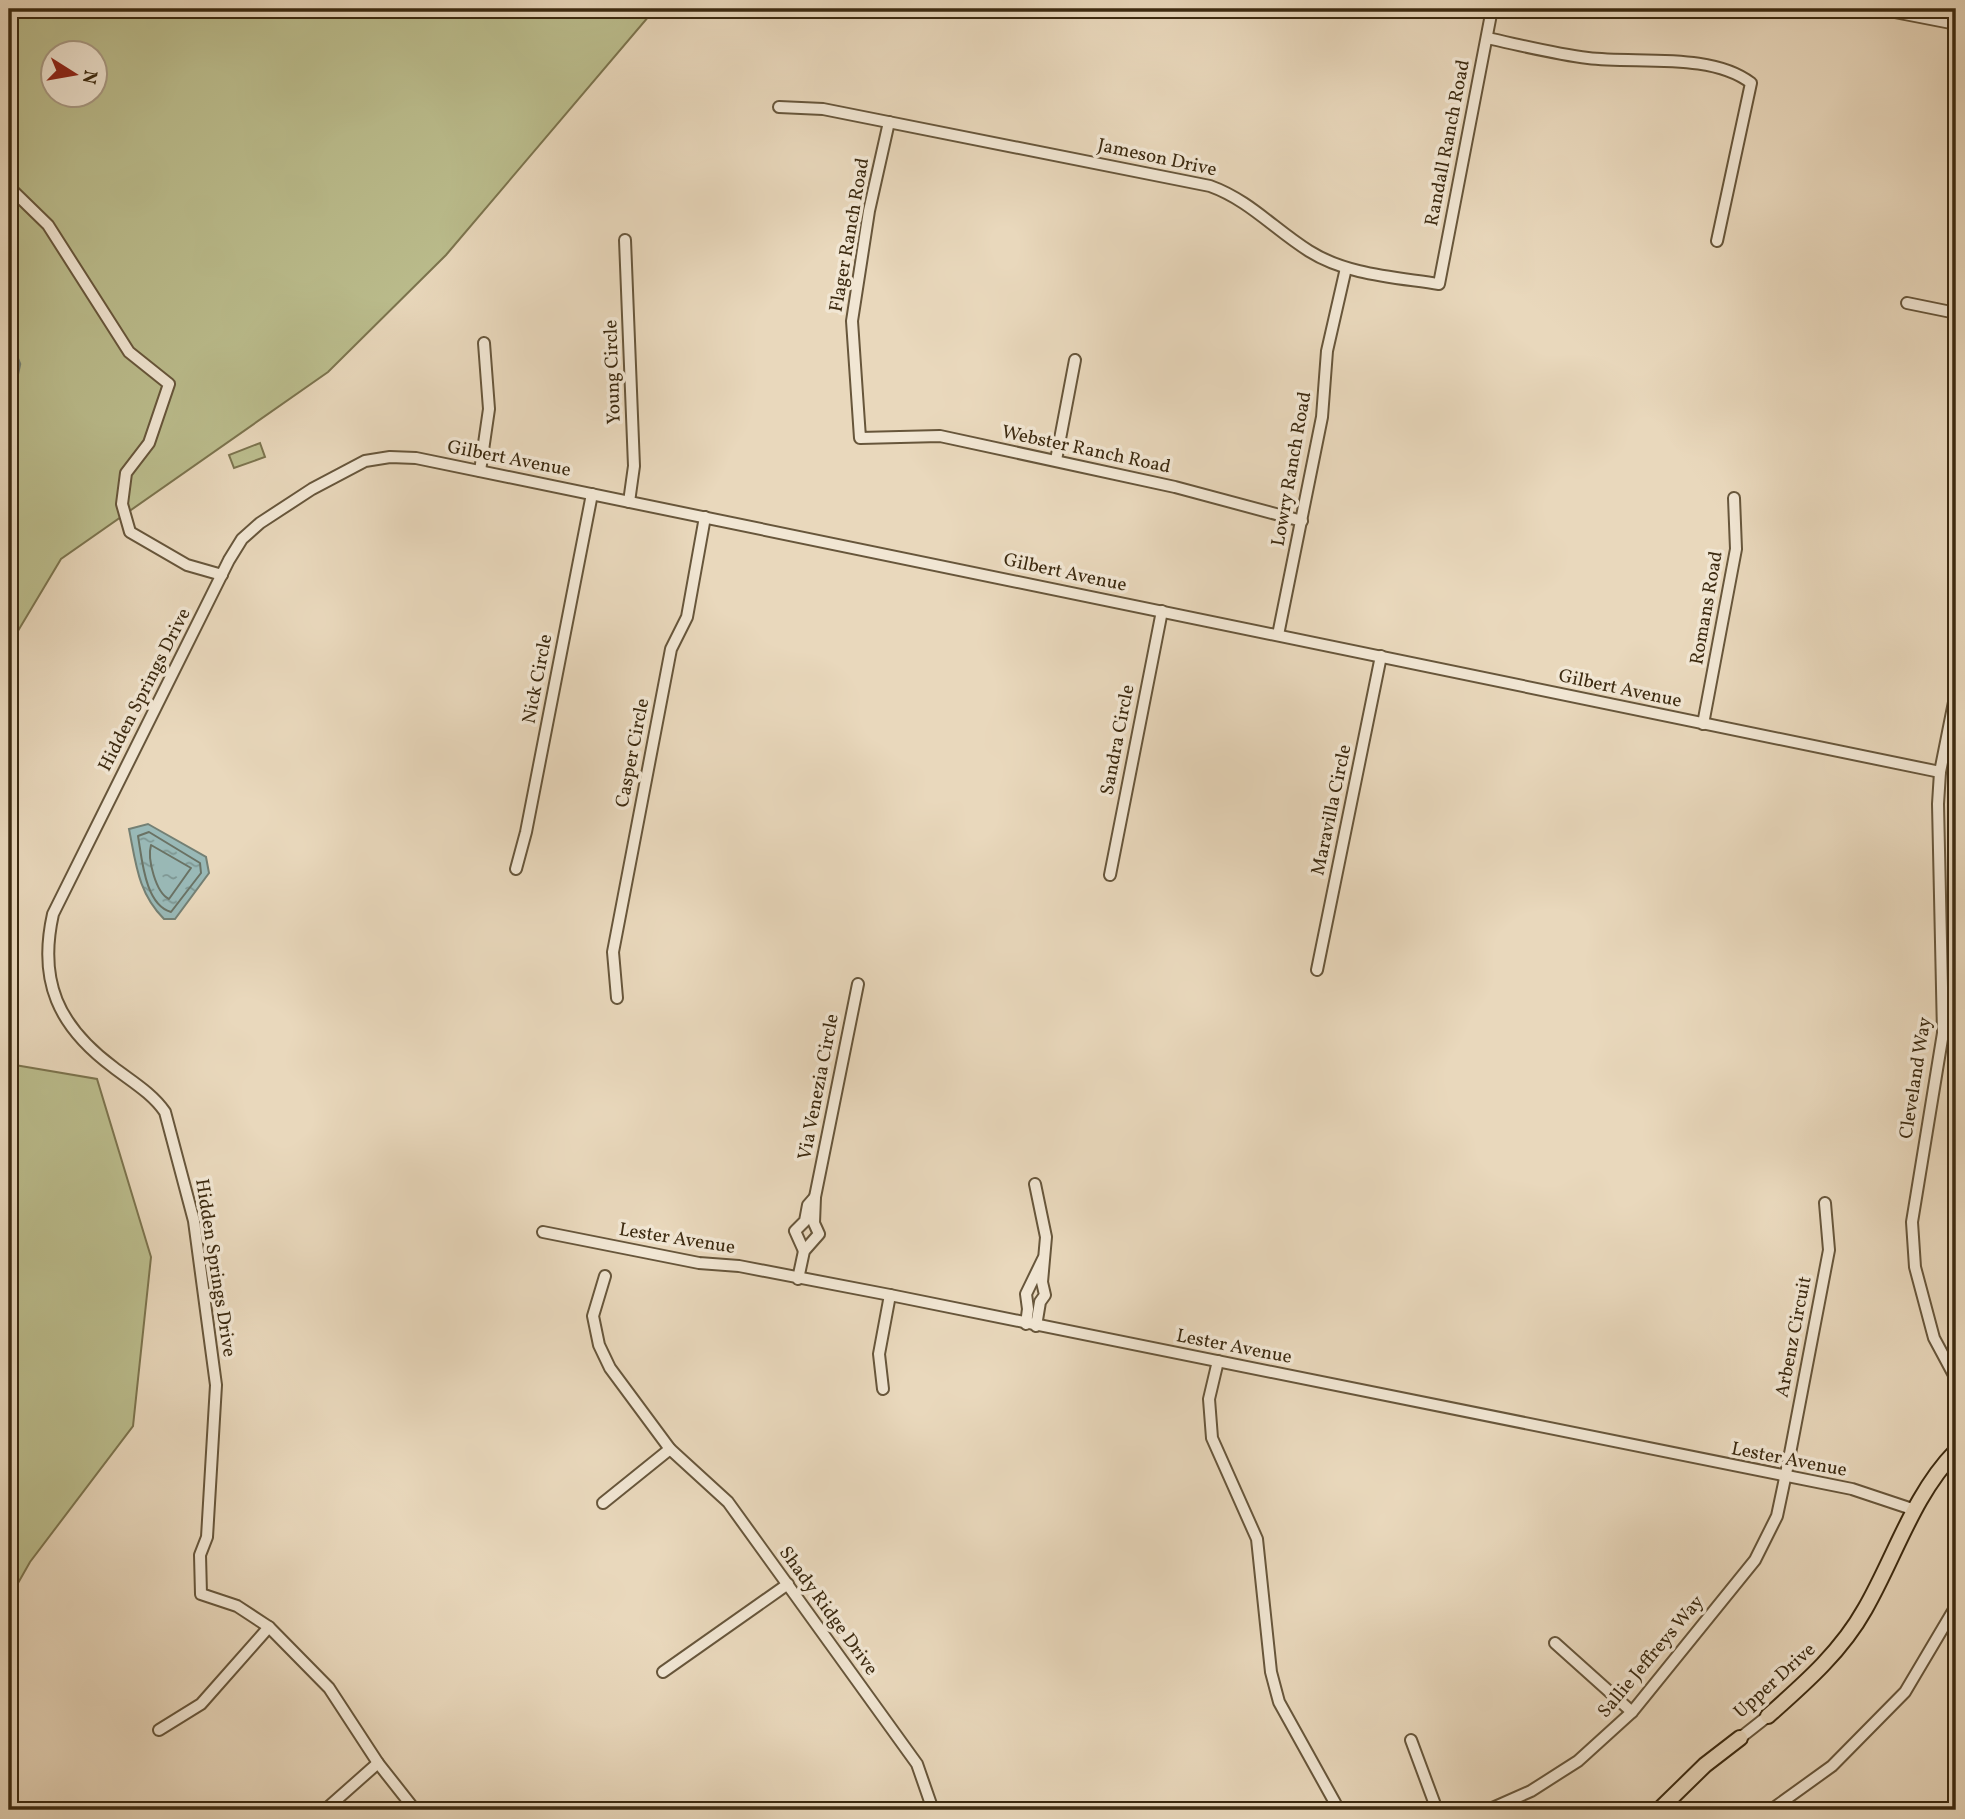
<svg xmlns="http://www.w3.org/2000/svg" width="1965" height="1819" font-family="Vollkorn,serif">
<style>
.green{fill:#bbbd8d;stroke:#7c744e;stroke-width:2;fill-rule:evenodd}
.water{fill:url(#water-ripples);stroke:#748074;stroke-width:2}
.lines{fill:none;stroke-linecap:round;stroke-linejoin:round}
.shore{stroke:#6a7264;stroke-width:2}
.stream{stroke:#748074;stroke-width:2.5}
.minor-casing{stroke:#67563b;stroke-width:14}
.major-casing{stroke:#3c2a10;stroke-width:18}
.minor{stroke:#f1e6d3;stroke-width:10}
.major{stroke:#e9d8bc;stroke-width:14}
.labels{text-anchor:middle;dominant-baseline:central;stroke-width:7;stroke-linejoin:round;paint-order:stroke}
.street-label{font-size:19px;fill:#3c2a10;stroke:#f1e6d3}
</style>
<defs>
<pattern id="water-ripples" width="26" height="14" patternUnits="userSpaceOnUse" patternTransform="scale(1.75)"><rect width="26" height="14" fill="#99b9b7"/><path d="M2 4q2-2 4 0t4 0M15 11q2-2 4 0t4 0" fill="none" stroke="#7e9793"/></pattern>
</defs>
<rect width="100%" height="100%" fill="#e9d8bc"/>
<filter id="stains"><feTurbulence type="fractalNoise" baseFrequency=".00286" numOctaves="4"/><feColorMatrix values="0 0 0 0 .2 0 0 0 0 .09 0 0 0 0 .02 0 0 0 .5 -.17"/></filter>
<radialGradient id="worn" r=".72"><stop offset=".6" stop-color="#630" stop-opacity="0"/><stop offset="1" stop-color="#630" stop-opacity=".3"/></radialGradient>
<!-- green -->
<g class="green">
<path d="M9 9H655L446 255 328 372 61 559 9 646ZM52 52H94V94H52Z"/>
<path d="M260 443 265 457 234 468 229 455Z"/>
<path d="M9 1064 97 1079 151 1257 133 1426 30 1562 9 1599Z"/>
</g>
<!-- water -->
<path class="water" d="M148 824 206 857 209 873 175 919H164C138 893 136 864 129 829Z"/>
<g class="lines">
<!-- shore -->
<g class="shore">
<path d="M149 832 200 863 201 873 171 912C145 905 142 859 138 836Z"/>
<path d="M151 845 191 868 169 899C156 893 147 859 151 845Z"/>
</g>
<!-- stream -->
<g class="stream">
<path d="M9 337 20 364 9 415"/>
<path d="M9 1468V1476"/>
</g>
<defs>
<g id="minor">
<path d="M1879 9 1956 24"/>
<path d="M1487 38C1520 45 1554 54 1588 58 1636 64 1711 52 1751 83L1717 241"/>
<path d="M779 107 823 109 1210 186C1249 200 1274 229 1309 251 1347 275 1395 277 1439 284L1492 9"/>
<path d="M889 122 869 211 852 321 860 438 940 436 1175 487 1302 521"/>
<path d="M9 187 48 225 129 352 169 384 149 443 126 473 122 504 130 532 187 565 222 575"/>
<path d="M625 240 634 466 629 502"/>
<path d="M1907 303 1956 313"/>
<path d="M1056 460 1075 360"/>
<path d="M480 471 489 409 484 343"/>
<path d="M1278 635 1322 417 1327 351 1346 268"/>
<path d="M1956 692 1940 772 1938 804 1943 1033 1912 1222 1915 1267 1934 1338 1956 1379"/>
<path d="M1703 724 1736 549 1734 498"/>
<path d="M516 869 526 832 592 494"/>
<path d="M1110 875 1162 611"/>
<path d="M1317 970 1381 656"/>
<path d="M617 998 613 952 671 649 687 617 705 517"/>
<path d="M1035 1184 1046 1237 1042 1282 1045 1295 1040 1302 1036 1326"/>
<path d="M543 1232 699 1263 739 1266 890 1295 1852 1489 1915 1510"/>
<path d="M804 1251 795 1231 805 1221 808 1205 815 1197"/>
<path d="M605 1276 593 1316 599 1345 610 1368 670 1449 728 1502 917 1764 933 1810"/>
<path d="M798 1279 804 1251 819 1234 814 1223 815 1197 858 984"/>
<path d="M1026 1324 1028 1309 1026 1294 1043 1259"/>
<path d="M1218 1361 1209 1399 1212 1438 1257 1539 1271 1672 1279 1702 1339 1810"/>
<path d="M883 1389 879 1354 890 1295"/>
<path d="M603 1503 670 1449"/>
<path d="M1555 1643 1632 1712"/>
<path d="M663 1672 788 1584"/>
<path d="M159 1730 201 1704 269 1627"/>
<path d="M1740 1738 1768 1716"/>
<path d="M1411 1740 1437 1810"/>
<path d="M325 1810 378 1763"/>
<path d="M415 1810 378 1763 329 1688 269 1627 237 1606 201 1594 200 1555 207 1537 216 1385 194 1221 165 1112C152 1093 131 1081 113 1067 58 1026 38 981 53 914L229 560 242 539 260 523 312 489 365 461 390 457 416 458 1940 772"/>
<path d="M1488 1810 1531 1791 1578 1761 1632 1712 1755 1560 1777 1516 1788 1464 1829 1250 1825 1203"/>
<path d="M1771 1810 1832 1766 1905 1692 1956 1606"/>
</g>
<g id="major">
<path d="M1768 1716C1804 1684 1841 1652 1865 1609 1895 1557 1913 1495 1956 1451"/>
<path d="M1659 1810 1705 1765 1740 1738"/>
</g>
</defs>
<!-- minor casing -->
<use href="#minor" class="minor-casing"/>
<!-- major casing -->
<use href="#major" class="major-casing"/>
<!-- minor -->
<use href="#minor" class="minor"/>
<!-- major -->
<use href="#major" class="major"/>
</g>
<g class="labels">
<!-- street labels -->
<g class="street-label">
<text transform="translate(1448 143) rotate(-79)">Randall Ranch Road</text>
<text transform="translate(1157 158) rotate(12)">Jameson Drive</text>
<text transform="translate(850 235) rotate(-80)">Flager Ranch Road</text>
<text transform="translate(613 372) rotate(-92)">Young Circle</text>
<text transform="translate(1086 450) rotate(12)">Webster Ranch Road</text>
<text transform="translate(509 459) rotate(11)">Gilbert Avenue</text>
<text transform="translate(1292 469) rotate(-80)">Lowry Ranch Road</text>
<text transform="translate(1065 573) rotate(12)">Gilbert Avenue</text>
<text transform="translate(1707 608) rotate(-80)">Romans Road</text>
<text transform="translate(538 679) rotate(-79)">Nick Circle</text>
<text transform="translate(1620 689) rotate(12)">Gilbert Avenue</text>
<text transform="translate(145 690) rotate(-63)">Hidden Springs Drive</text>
<text transform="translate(1118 740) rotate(-79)">Sandra Circle</text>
<text transform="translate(633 753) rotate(-79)">Casper Circle</text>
<text transform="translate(1332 810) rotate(-78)">Maravilla Circle</text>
<text transform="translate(1916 1078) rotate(-81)">Cleveland Way</text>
<text transform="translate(819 1087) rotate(-79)">Via Venezia Circle</text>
<text transform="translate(677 1239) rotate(9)">Lester Avenue</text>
<text transform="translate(215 1268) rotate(81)">Hidden Springs Drive</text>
<text transform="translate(1794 1337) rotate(-79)">Arbenz Circuit</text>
<text transform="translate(1234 1347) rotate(11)">Lester Avenue</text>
<text transform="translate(1789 1460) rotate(11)">Lester Avenue</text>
<text transform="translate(828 1611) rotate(54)">Shady Ridge Drive</text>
<text transform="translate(1651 1657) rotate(-50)">Sallie Jeffreys Way</text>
<text transform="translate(1775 1681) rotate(-42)">Upper Drive</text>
</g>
</g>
<!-- margin -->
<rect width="1965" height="1819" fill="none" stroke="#e9d8bc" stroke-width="35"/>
<rect x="10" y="10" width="1944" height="1798" fill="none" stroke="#3c2a10" stroke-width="3.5"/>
<rect x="18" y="18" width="1930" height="1784" fill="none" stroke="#3c2a10" stroke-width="2"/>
<!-- north arrow -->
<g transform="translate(74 74) rotate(101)"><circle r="33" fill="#f1e6d3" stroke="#a99b85" stroke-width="2"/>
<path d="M0-5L12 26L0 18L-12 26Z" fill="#8f2418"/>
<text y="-10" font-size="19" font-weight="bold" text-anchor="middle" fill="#3c2a10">N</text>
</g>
<rect width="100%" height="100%" filter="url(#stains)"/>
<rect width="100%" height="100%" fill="url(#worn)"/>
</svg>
